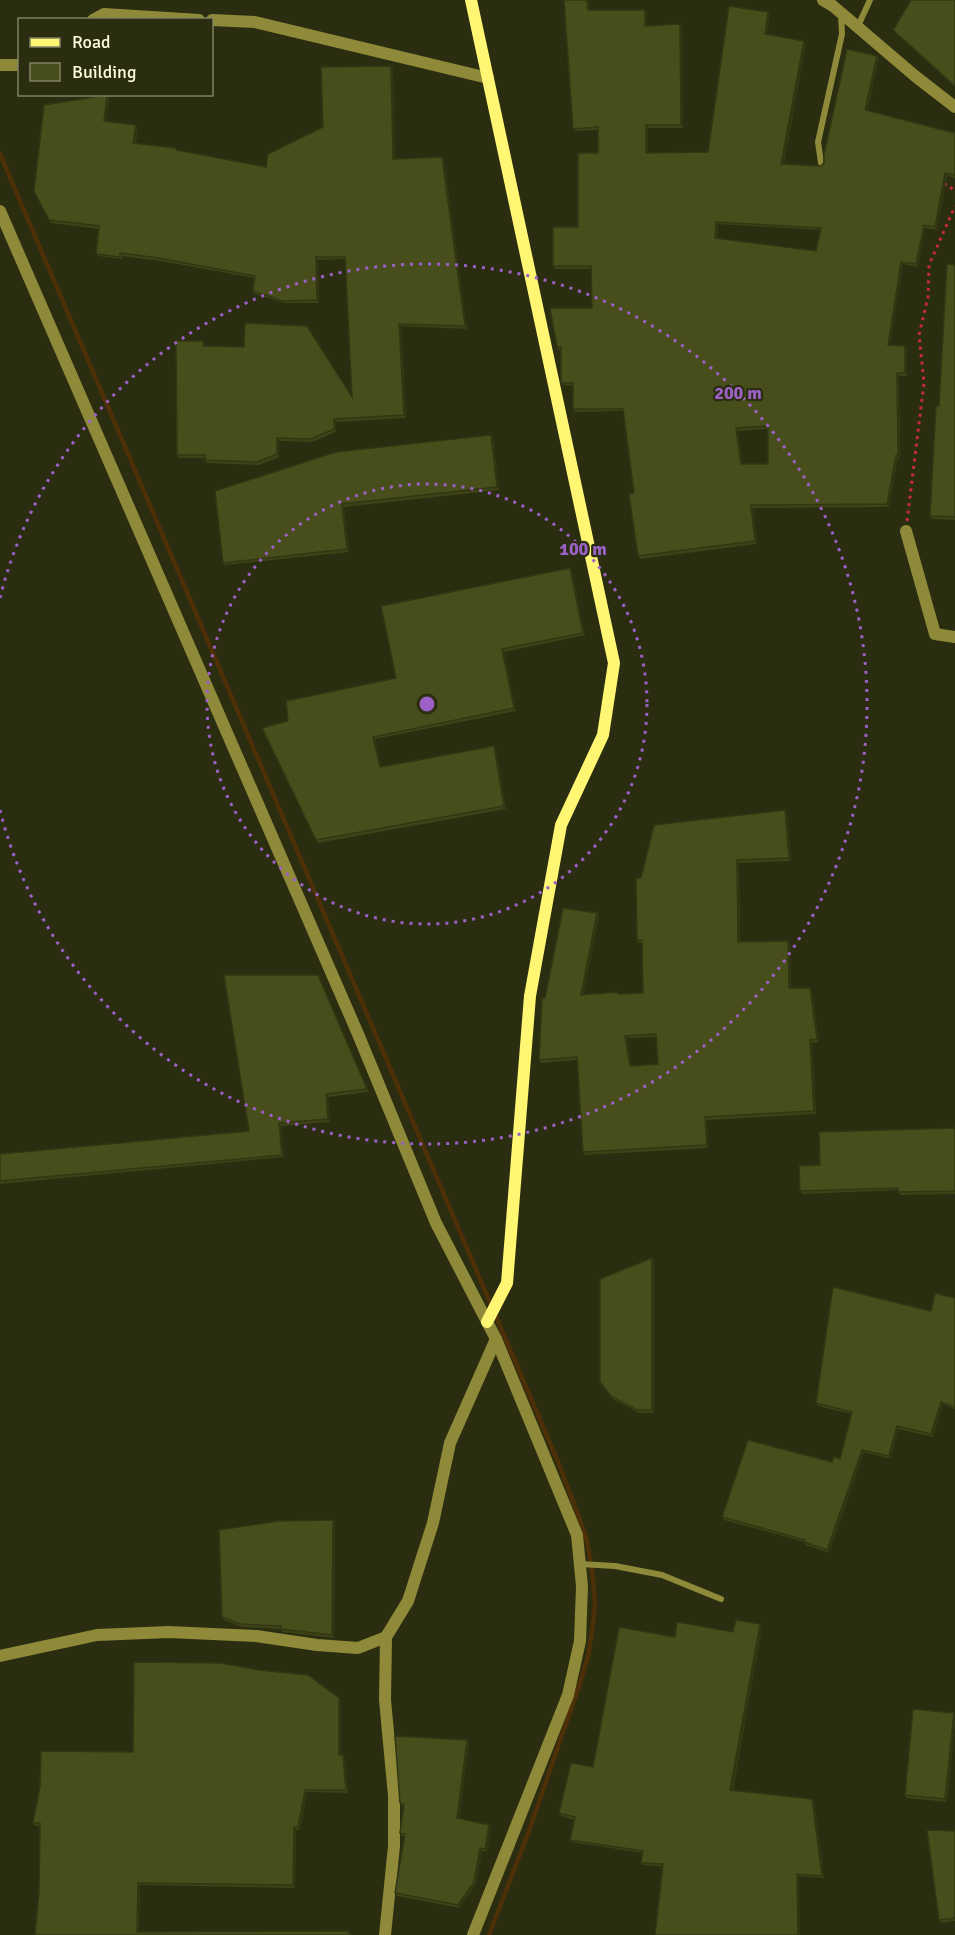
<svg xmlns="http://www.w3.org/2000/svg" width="955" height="1935" font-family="Signika,sans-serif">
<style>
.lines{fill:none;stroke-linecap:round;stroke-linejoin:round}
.stream{stroke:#4d2f08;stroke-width:4.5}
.path{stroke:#c42b40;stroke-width:3;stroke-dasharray:3 4.5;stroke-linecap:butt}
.lane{stroke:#8e8a39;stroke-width:6}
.street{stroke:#8e8a39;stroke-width:12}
.secondary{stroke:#fff773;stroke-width:12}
.wall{fill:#3e4317;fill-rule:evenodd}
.shaded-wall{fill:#323713}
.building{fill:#484e1b;stroke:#323713;stroke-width:1.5;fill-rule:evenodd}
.ring{fill:none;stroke:#9c61c6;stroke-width:3;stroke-dasharray:3 6}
.centre{fill:#9c61c6;stroke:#2a2d10;stroke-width:3}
.ring-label{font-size:18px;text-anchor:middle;font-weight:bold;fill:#9c61c6;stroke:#2a2d10;stroke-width:4.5;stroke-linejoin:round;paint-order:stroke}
</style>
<rect width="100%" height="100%" fill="#2a2d10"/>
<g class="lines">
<!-- stream -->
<path class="stream" d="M0 154 559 1464 586 1536 592 1570 595 1602 593 1625 588 1657 579 1686 529 1831 489 1935"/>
<!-- path -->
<g class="path">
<path d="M944 184 949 185 955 193"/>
<path d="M907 521 924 383 919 335 928 297 929 265 955 206"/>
</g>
<!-- lane -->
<g class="lane">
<path d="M858 26 870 0"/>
<path d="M821 163 818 142 842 34 841 13"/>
<path d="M580 1564 615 1566 662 1575 721 1599"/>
</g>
<!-- street -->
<g class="street">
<path d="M823 0 833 6 915 76 955 107"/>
<path d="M93 20 104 14 199 20"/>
<path d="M212 20 255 22 488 78"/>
<path d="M0 65H20"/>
<path d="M0 211 358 1034 436 1223 496 1339 577 1535 582 1586 580 1641 568 1695 473 1935"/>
<path d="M906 531 935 634 955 637"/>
<path d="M0 1656 97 1635 169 1632 256 1636 317 1645 358 1648 386 1637 408 1601 433 1523 450 1443 496 1339"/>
<path d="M385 1935 394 1846V1796L385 1700 386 1637"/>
</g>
<!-- secondary -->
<path class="secondary" d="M471 0 614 663 603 735 561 825 530 996 507 1283 487 1322"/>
</g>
<!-- wall -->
<g class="wall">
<path d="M589 0 590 10H645L647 13V26L680 24 682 27 683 128H648V153L708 152 768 12 770 15 767 34 804 41 806 44 784 164 821 166 877 56 879 59 867 111 955 133V178L947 176 937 230 925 228 918 267 903 264 890 345 905 346 907 349V376H899L900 458H898L889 507 753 508 757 544 640 559 638 556 634 493 623 411 575 412 573 409V386L563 385 561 383V350H559L557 347 592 308 591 269H555L553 266 578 227 598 153V130L575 131 573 129ZM718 224 821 230 816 251 717 238ZM768 429V464H742L738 431Z"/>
<path d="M955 0V87L893 30Z"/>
<path d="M393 68 395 159 444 160 467 329 401 326 406 418 336 422V432L312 442 279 441V457L259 465 207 463 205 460V458H179L177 455 203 341 205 344V346L352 397 345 259 318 260 319 303H285L255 294 253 291 254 278 161 261 122 256V259L98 256 96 254 99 229 51 223 49 220 107 95 109 98 106 121 138 128 136 143 177 150 266 167 323 127Z"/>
<path d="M955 265V520L932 519 930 516 939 406Z"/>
<path d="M491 435 493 438 499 490 344 507 349 552 225 565 223 563 215 491Z"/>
<path d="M570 568 572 571 585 635 504 652 516 711 375 739 381 767 494 746 496 749 506 809 318 843 316 840 288 721 396 678Z"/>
<path d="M787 813 791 861 739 863 740 942 790 944 791 988H810L812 990 819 1042 812 1043 816 1114 707 1120 708 1148 585 1155 583 1152 577 1060 541 1063 539 1060 545 998 597 913 599 916 583 995 617 992 619 994 643 993 642 943H639L637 940 641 878ZM657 1037 658 1064 631 1066 627 1038Z"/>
<path d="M319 978 369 1092 328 1097 330 1122 281 1126 284 1157 0 1184V1154L249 1131Z"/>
<path d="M955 1128V1194L900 1195 898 1190 802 1194 800 1191 820 1165Z"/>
<path d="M652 1258 654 1260V1413H639L613 1399 600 1382Z"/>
<path d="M955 1298V1409L943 1404 933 1437 898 1429 891 1459 864 1452 829 1553 806 1545 805 1542 724 1520 722 1517 832 1462 840 1459 851 1414 818 1406 816 1403 931 1311Z"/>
<path d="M333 1520 335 1523 334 1638 283 1632 281 1629 242 1627 224 1620 222 1617Z"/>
<path d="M762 1627 733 1790 814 1802 824 1878 643 1865 641 1863 643 1853 572 1842 570 1840 575 1820 561 1816 559 1813 593 1767 675 1637 733 1632Z"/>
<path d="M341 1700V1755H343L345 1758 348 1793 307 1792 300 1830H296L295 1888 140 1885 139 1932 349 1931 351 1935H35L39 1892V1826H35L33 1823 133 1752Z"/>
<path d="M954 1713 955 1715V1723L947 1802 907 1798 905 1795Z"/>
<path d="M469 1743 459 1819 489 1825 491 1827 487 1852 482 1851 476 1884 460 1908 397 1896 395 1893 405 1836H402L400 1833 403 1807 400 1803Z"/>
<path d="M955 1831V1921L941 1923 939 1920Z"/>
</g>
<!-- shaded-wall -->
<g class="shaded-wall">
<path d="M587 0H589L590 13 588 10Z"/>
<path d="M645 10 647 13V28L645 26Z"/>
<path d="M768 12 770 15 767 37 765 34Z"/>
<path d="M680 24 682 27 683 128 681 125Z"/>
<path d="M804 41 806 44 783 167 781 164Z"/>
<path d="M877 56 879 59 867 113 865 110Z"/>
<path d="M391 66 393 68 395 162 393 159Z"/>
<path d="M107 95 109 98 106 124 104 121Z"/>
<path d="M136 125 138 128 135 146 133 143Z"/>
<path d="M646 125 648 128V156L646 153Z"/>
<path d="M442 157 444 160 467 329 465 326Z"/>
<path d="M945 173 947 176 937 230 935 227Z"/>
<path d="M716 222 718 224 717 241 715 238Z"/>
<path d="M924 225 925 228 918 267 916 264Z"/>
<path d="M316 257 318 260 319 303 317 300Z"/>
<path d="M901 262 903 264 890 348 888 345Z"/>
<path d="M399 324 401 326 406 418 404 415Z"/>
<path d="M905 346 907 349V376L905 373Z"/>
<path d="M897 373 899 376 900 458 898 455Z"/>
<path d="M334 419 336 422V432L334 429Z"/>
<path d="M736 428 738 431 743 467 741 464Z"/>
<path d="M491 435 493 438 499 490 497 487Z"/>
<path d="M277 438 279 441V457L277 454Z"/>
<path d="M896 455 898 458 889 507 887 504Z"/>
<path d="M342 504 344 507 349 552 347 549Z"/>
<path d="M751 505 753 508 757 544 755 541Z"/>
<path d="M570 568 572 571 585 635 583 633Z"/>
<path d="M502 649 504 652 516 711 514 708Z"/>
<path d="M373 737 375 739 382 770 380 767Z"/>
<path d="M494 746 496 749 506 809 504 806Z"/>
<path d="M785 810 787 813 791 861 789 858Z"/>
<path d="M737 860 739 863 740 945 738 942Z"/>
<path d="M597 913 599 916 583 998 581 995Z"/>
<path d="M788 941 790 944 791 991 789 988Z"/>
<path d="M318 975 319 978 369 1092 367 1089Z"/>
<path d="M810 988 812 990 819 1042 817 1039Z"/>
<path d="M625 1036 627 1038 632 1069 630 1066Z"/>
<path d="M810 1040 812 1043 816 1114 814 1111Z"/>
<path d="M326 1094 328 1097 330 1122 328 1119Z"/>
<path d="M705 1117 707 1120 708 1148 707 1145Z"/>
<path d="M279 1123 281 1126 284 1157 282 1155Z"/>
<path d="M652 1258 654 1260V1413L652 1410Z"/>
<path d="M941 1402 943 1404 933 1437 931 1434Z"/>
<path d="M897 1426 898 1429 891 1459 889 1456Z"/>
<path d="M862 1450 864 1452 829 1553 827 1550Z"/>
<path d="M333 1520 335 1523 334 1638 332 1635Z"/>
<path d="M760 1624 762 1627 732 1792 730 1790Z"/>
<path d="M339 1698 341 1700V1758L339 1755Z"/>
<path d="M954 1713 955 1715V1723L947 1802 945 1799Z"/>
<path d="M467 1740 469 1743 459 1821 457 1818Z"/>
<path d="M343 1755 345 1758 348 1793 346 1790Z"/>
<path d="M305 1790 307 1792 300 1830 298 1827Z"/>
<path d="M812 1799 814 1802 824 1878 822 1876Z"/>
<path d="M489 1825 491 1827 487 1852 485 1849Z"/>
<path d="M294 1827 296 1830 295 1888 293 1885Z"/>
<path d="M480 1848 482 1851 476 1884 460 1908 458 1905Z"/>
<path d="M797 1874 799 1877 800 1935H798Z"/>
<path d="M138 1883 140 1885 139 1934 137 1932Z"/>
</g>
<!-- building -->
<g class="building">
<path d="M564 0H587L588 10H645V26L680 24 681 125H646V153L708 152 729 6 768 12 765 34 804 41 781 164 821 166 824 163V155L847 49 877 56 865 110 955 133V175L945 173 935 227 924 225 916 264 901 262 888 345 905 346V373H897L898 455H896L887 504 751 505 755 541 638 556 629 494 634 493 623 409H573V383H561V347H557L550 308H592L591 266H553V227H578V153H598V127L573 129ZM716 222 821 228 816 251 715 238ZM768 426V464H741L736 428Z"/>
<path d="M911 0H955V86L893 30Z"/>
<path d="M391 66 393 159 442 157 465 326 399 324 404 415 334 419V429L310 439 277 438V454L257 462 205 460V455H177L176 341H203V346L244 347 245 323 307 326 352 397 345 257H316L317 300 283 301 253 291 255 276 159 258 120 253V257L96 254 99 226 49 220 34 191 44 105 107 95 104 121 136 125 133 143 176 148V150L266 167 268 154 323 127 321 67Z"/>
<path d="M947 264 955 265V517L930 516 936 406H939Z"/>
<path d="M491 435 497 487 342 504 347 549 223 563 215 491 336 452Z"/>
<path d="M570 568 583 633 502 649 514 708 373 737 380 767 494 746 504 806 316 840 262 728 288 721 286 701 396 678 381 606Z"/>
<path d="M785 810 789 858 737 860 738 942 788 941 789 988H810L817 1039 810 1040 814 1111 705 1117 707 1145 583 1152 577 1057 539 1060 542 998H545L563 908 597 913 581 995 617 992 618 994 643 993 642 940H637L636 878H641L654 825ZM656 1034 658 1064 630 1066 625 1036Z"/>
<path d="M224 975H318L367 1089 326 1094 328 1119 279 1123 282 1155 0 1181V1154L249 1131Z"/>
<path d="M955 1128V1191L898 1192V1188L800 1191 799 1166 820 1165 819 1132Z"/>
<path d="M652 1258V1410H637L611 1396 600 1382V1279Z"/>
<path d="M833 1287 931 1311 935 1293 955 1298V1407L941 1402 931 1434 897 1426 889 1456 862 1450 827 1550 804 1542 805 1540 722 1517 748 1440 832 1462 834 1457 840 1459 852 1412 816 1403Z"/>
<path d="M333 1520 332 1635 281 1629V1626L240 1624 222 1617 219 1530 278 1521Z"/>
<path d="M736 1620 760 1624 730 1790 812 1799 822 1876 797 1874 798 1935H655L663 1864 641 1863 643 1851 570 1840 575 1817 559 1813 571 1763 593 1767 619 1627 675 1637 677 1622 733 1632Z"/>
<path d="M134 1662 220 1663 259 1670 308 1675 339 1698V1755H343L346 1790H305L298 1827H294L293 1885 138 1883 137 1932 349 1931 348 1935H35L39 1892 40 1823H33L40 1786 41 1751 133 1752Z"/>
<path d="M913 1709 954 1713 945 1799 905 1795Z"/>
<path d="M395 1736 467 1740 457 1818 489 1825 485 1849 480 1848 474 1882 458 1905 395 1893 405 1834 400 1833 404 1804 400 1803Z"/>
<path d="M927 1830 955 1831V1918L939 1920Z"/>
</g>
<!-- distance rings -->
<g class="ring">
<circle cx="427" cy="704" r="220"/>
<path d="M0 598A440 440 0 1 1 0 810"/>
</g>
<circle cx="427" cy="704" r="9" class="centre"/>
<g class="ring-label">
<text x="738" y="399">200 m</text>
<text x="583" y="555">100 m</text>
</g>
<!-- legend -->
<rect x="18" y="18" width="195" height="78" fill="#2a2d10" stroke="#7f8162" stroke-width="1.5"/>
<rect x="30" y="38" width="30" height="9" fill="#fff773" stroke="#7f8162" stroke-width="1.5"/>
<text x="72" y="48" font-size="18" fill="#feffdc">Road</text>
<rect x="30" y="63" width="30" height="18" fill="#484e1b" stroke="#7f8162" stroke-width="1.5"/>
<text x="72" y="78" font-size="18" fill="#feffdc">Building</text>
</svg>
